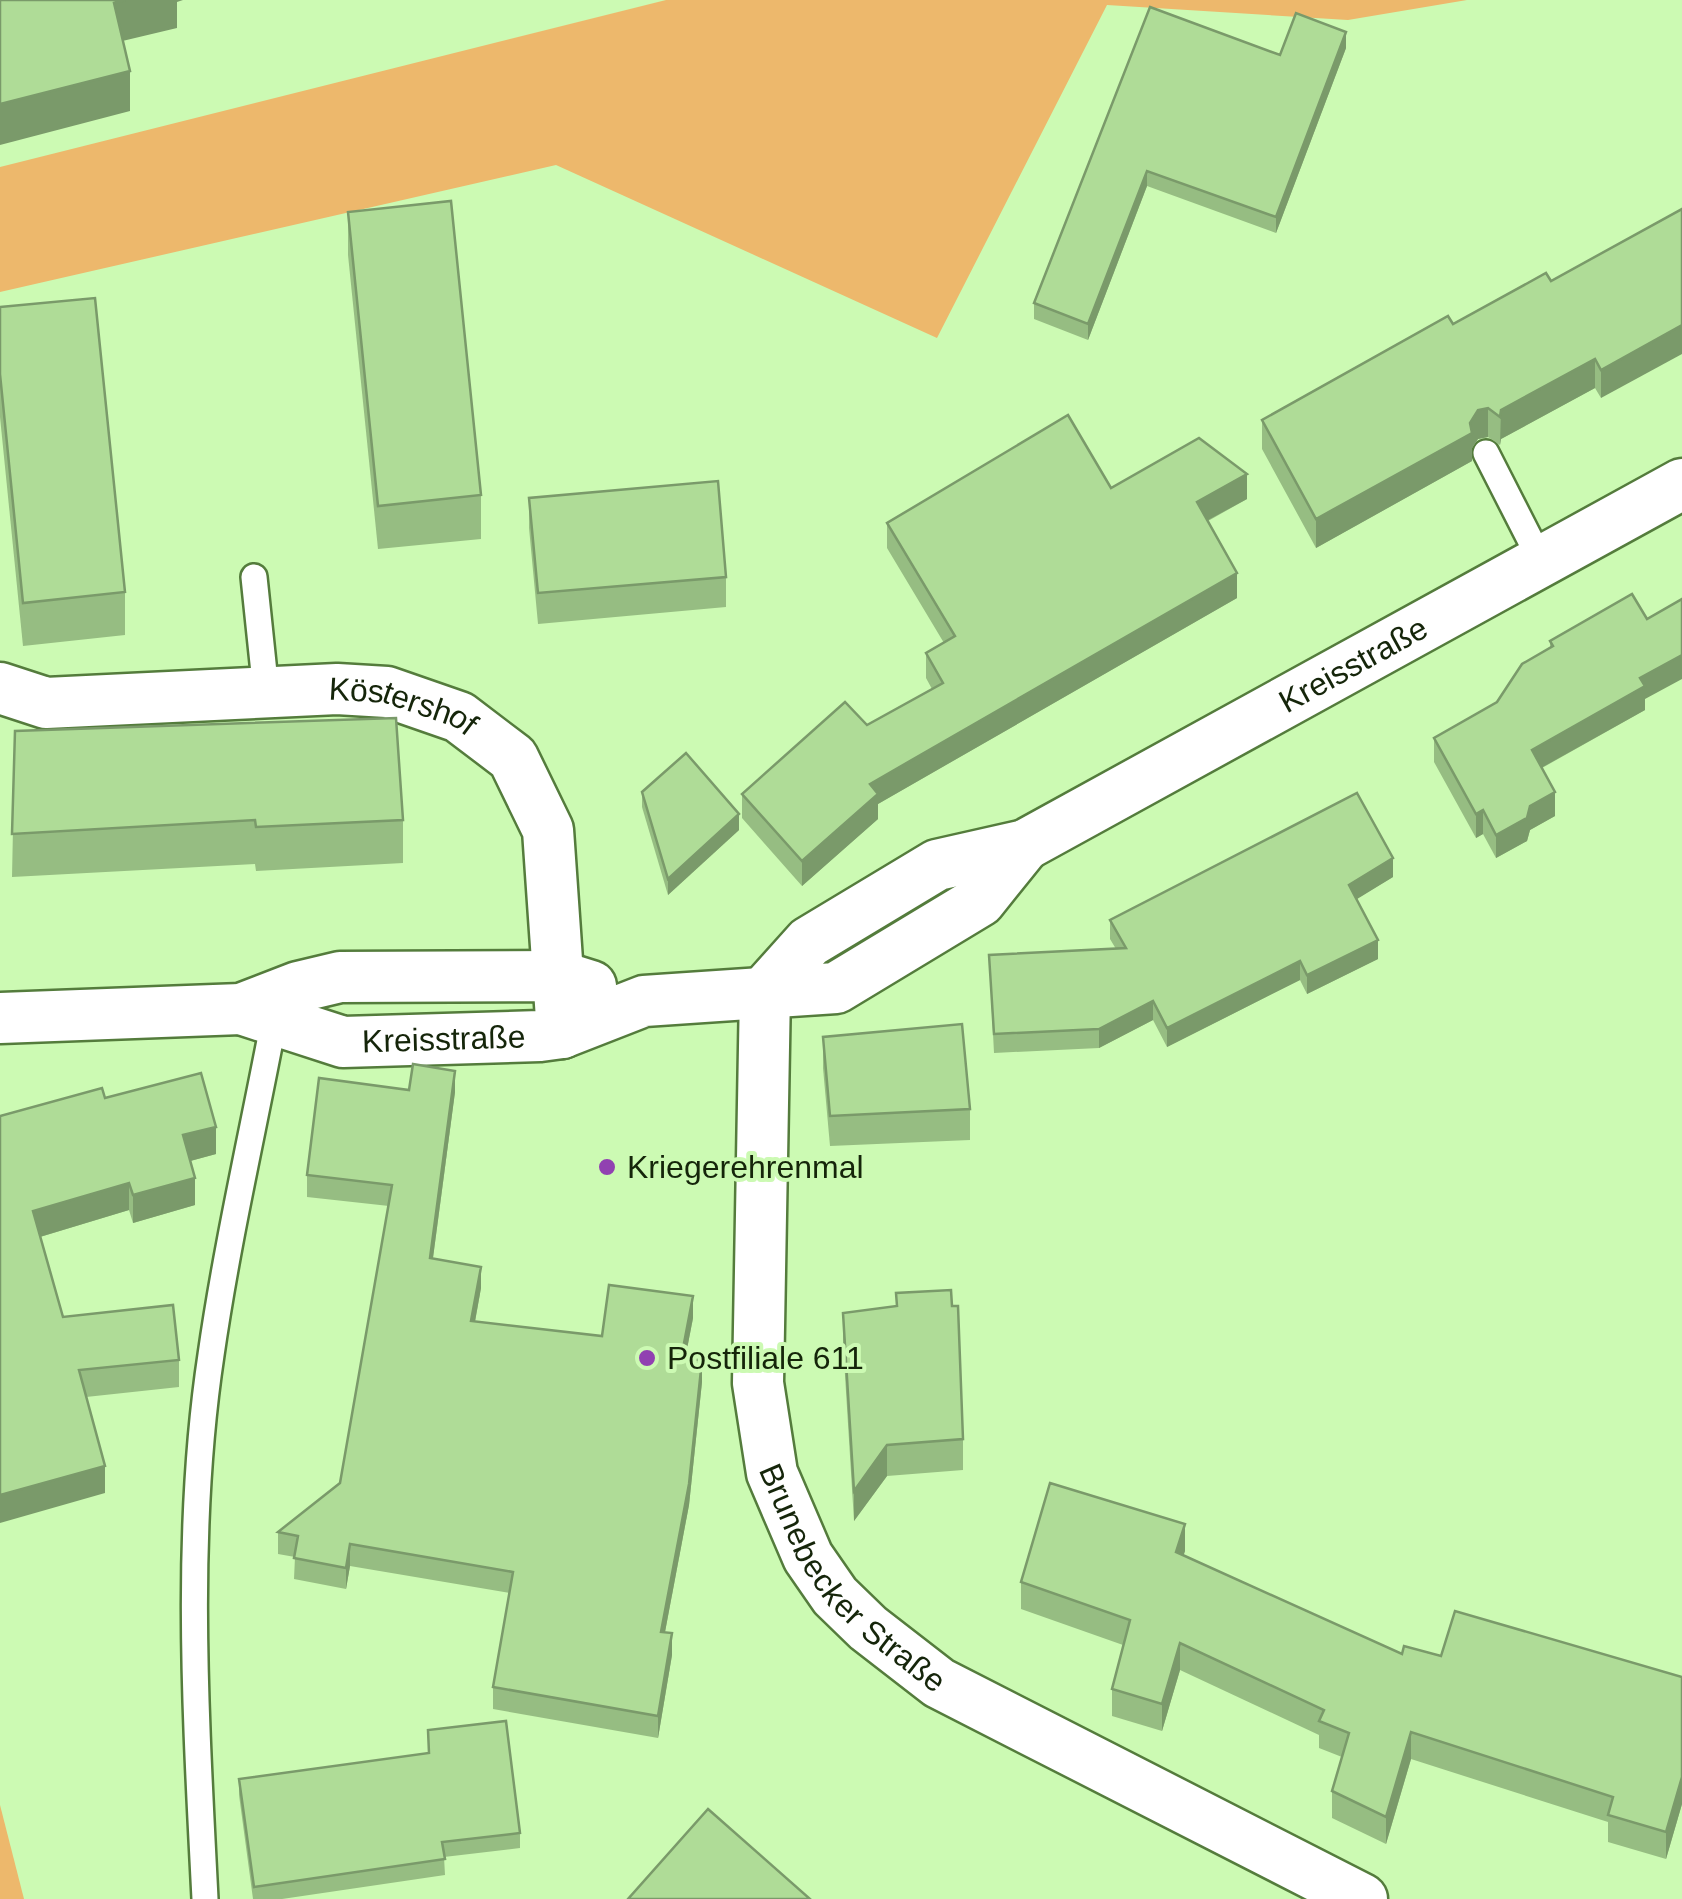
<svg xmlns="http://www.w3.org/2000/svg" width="1682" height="1899" font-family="Arial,sans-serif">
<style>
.green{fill:#edb86c}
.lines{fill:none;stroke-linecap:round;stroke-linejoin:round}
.lane-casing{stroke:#547c3c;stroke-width:30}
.street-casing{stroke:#547c3c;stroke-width:55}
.lane{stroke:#fff;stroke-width:25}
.street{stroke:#fff;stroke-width:50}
.wall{fill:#96bd82}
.shaded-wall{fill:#7a9a6a}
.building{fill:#afdc97;stroke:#7a9a6a;stroke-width:2.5}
.poi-dot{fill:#9141b1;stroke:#ccfab3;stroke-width:4}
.labels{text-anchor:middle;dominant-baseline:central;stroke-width:8;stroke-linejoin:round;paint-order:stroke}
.street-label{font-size:32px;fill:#15250a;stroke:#ccfab3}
.poi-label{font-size:32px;fill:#15250a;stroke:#ccfab3;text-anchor:start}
</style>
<rect width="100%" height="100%" fill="#ccfab3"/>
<!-- green -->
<g class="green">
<path d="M666 0H1467L1348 20 1107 5 937 338 556 165 0 292V167Z"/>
<path d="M0 1805 24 1899H0Z"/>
</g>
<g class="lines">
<defs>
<g id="lane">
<path d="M1486 453 1540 559"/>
<path d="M254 577 266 692"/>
<path d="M205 1899C196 1719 184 1534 211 1355 227 1243 253 1131 274 1020L280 1013"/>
</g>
<g id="street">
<path id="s1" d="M0 688 46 703 337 689 387 692 459 717 513 758 548 830 562 1033"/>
<path id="s2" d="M765 991 758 1383 772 1473 808 1557 835 1596 868 1628 939 1683 1362 1899"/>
<path id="s3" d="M765 991 809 942 937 865 1025 845 1682 484"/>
<path id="s4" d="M241 1009 343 1042 540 1036 562 1033 644 1001 836 988 980 901 1025 845"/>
<path d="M0 1018 241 1009 298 987 340 977 559 976 591 986"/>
</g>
</defs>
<!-- lane casing -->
<use href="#lane" class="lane-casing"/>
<!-- street casing -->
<use href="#street" class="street-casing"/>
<!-- lane -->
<use href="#lane" class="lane"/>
<!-- street -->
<use href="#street" class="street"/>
</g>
<!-- wall -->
<g class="wall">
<path d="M1150 7 1280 55 1346 48 1276 233 1147 186 1088 340 1034 319V303Z"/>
<path d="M1682 209 1601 398 1595 388 1501 439 1500 445 1488 437 1478 439 1472 448V461L1316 548 1262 449V420L1453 324 1551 281Z"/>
<path d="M348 212 481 495V539L378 549 348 255Z"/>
<path d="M0 307 125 592V635L23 646 0 417Z"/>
<path d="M1111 488 1247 499 1208 521 1237 598 878 804V819L802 886 742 818V794L932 689 926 678V653L944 643 887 548V523Z"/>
<path d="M529 498 726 577V607L538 624 529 528Z"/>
<path d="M1550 641 1645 699V710L1542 768 1555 816 1530 830 1527 841 1496 858 1483 834 1476 838 1434 762V738L1497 702 1550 648Z"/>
<path d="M15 731 403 820V863L256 871 255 864 12 877Z"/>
<path d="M642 792 739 830 668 895 642 807Z"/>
<path d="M1393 877 1356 899 1378 959 1307 994 1300 980 1167 1047 1153 1020 1099 1048 994 1053 989 955 1116 949 1110 939V920Z"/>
<path d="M823 1037 970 1109V1140L830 1146 823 1068Z"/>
<path d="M409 1090 455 1092 433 1258 481 1288 475 1322 602 1336 693 1318 685 1359 702 1382 689 1505 665 1632 672 1655 658 1738 493 1709V1687L510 1593 350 1566 346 1589 294 1579 295 1557 278 1554V1532L340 1483 389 1206 307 1197V1175Z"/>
<path d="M105 1098 216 1154 190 1161 195 1205 133 1223 129 1210 40 1237 63 1317 179 1360V1387L86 1397 105 1493 0 1116Z"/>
<path d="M896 1293 963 1439V1470L887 1476 854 1521 843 1343V1313L896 1306Z"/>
<path d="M1185 1551 1183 1555 1402 1654 1441 1656 1682 1677V1804L1666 1859 1608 1842V1822L1411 1759 1386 1844 1332 1818V1791L1342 1757 1319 1748V1735L1180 1670 1162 1731 1112 1716V1689L1123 1645 1021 1609V1582Z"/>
<path d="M239 1779 520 1833V1848L444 1857 445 1875 282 1899H253L239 1795Z"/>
</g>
<!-- shaded-wall -->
<g class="shaded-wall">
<path d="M125 0H183L177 2V28L114 43V3Z"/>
<path d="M1346 32V48L1276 233V217Z"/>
<path d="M130 71V111L0 145V104Z"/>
<path d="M1147 171V186L1088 340V324Z"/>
<path d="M1682 325V354L1601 398V370Z"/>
<path d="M1595 359V388L1501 439 1500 445 1501 410Z"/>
<path d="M1488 408V437L1478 439 1472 448V461L1316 548V519L1470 423 1478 410Z"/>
<path d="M1247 474V499L1197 526V502Z"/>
<path d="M1237 573V598L878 804V819L802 886V861L870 784Z"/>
<path d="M1682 655V679L1645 699V710L1532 773V750L1640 678Z"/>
<path d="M1555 792V816L1530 830 1527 841 1496 858V835L1530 806Z"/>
<path d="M1483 810V834L1476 838V814Z"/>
<path d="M739 814V830L668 895V879Z"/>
<path d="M1393 858V877L1349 904V885Z"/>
<path d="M1378 940V959L1307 994V975Z"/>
<path d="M1300 961V980L1167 1047V1028Z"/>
<path d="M1153 1001V1020L1099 1048V1029Z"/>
<path d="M455 1071V1092L430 1280V1258Z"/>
<path d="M216 1127V1154L183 1163V1135Z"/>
<path d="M195 1178V1205L133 1223V1195Z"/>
<path d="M129 1183V1210L33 1239V1211Z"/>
<path d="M481 1267V1288L471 1343V1321Z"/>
<path d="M693 1296V1318L681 1380V1359Z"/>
<path d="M702 1360V1382L689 1505 661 1653V1632Z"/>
<path d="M887 1445V1476L854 1521V1491Z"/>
<path d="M105 1466V1493L0 1523V1495Z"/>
<path d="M1185 1524V1551L1176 1579V1552Z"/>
<path d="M350 1544V1566L346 1589V1568Z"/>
<path d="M672 1633V1655L658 1738V1716Z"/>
<path d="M1180 1643V1670L1162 1731V1704Z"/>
<path d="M1411 1732V1759L1386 1844V1817Z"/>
<path d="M1682 1777V1804L1666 1859V1832Z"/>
</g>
<!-- building -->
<g class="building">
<path d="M0 0H125L114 3 130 71 0 104Z"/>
<path d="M1150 7 1280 55 1296 13 1346 32 1276 217 1147 171 1088 324 1034 303Z"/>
<path d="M451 201 481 495 378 506 348 212Z"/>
<path d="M1682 209V325L1601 370 1595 359 1501 410 1500 417 1488 408 1478 410 1470 423 1472 433 1316 519 1262 420 1448 316 1453 324 1546 273 1551 281Z"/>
<path d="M95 298 125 592 23 603 0 374V307Z"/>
<path d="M1068 415 1111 488 1199 438 1247 474 1197 502 1237 573 870 784 878 794 802 861 742 794 845 702 867 725 943 683 926 653 955 636 887 523Z"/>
<path d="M718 481 726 577 538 593 529 498Z"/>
<path d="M1632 594 1647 619 1682 599V655L1640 678 1645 686 1532 750 1555 792 1530 806 1527 818 1496 835 1483 810 1476 814 1434 738 1497 702 1522 664 1553 646 1550 641Z"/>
<path d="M396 718 403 820 256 827 255 820 12 834 15 731Z"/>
<path d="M686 753 739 814 668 879 642 792Z"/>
<path d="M1357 793 1393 858 1349 885 1378 940 1307 975 1300 961 1167 1028 1153 1001 1099 1029 994 1034 989 955 1126 948 1110 920Z"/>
<path d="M962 1024 970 1109 830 1116 823 1037Z"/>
<path d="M413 1064 455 1071 430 1258 481 1267 471 1321 602 1336 609 1285 693 1296 681 1359 702 1360 689 1484 661 1632 672 1633 658 1716 493 1687 513 1572 350 1544 346 1568 294 1558 298 1536 278 1532 340 1483 392 1185 307 1175 319 1078 409 1090Z"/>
<path d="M201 1073 216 1127 183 1135 195 1178 133 1195 129 1183 33 1211 63 1317 173 1305 179 1360 79 1370 105 1466 0 1495V1116L102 1088 105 1098Z"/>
<path d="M951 1290 952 1306H958L963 1439 887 1445 854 1491 843 1313 897 1306 896 1293Z"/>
<path d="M1050 1483 1185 1524 1176 1552 1402 1654 1404 1646 1441 1656 1455 1611 1682 1677V1777L1666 1832 1608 1815 1613 1797 1411 1732 1386 1817 1332 1791 1349 1733 1319 1721 1324 1710 1180 1643 1162 1704 1112 1689 1130 1620 1021 1582Z"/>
<path d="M506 1721 520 1833 442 1842 445 1859 254 1887 239 1779 429 1753 428 1730Z"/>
<path d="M708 1809 810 1899H628Z"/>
</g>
<!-- markers -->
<g class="poi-dot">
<circle cx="607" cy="1167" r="10"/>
<circle cx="647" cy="1358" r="10"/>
</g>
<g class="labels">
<!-- street labels -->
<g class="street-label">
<text stroke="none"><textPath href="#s3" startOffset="680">Kreisstraße</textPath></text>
<text stroke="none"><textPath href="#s1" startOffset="408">Köstershof</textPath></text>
<text stroke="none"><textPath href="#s4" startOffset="208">Kreisstraße</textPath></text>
<text stroke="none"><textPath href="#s2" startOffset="618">Brunebecker Straße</textPath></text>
</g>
<!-- poi labels -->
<g class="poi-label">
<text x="627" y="1167">Kriegerehrenmal</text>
<text x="667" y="1358">Postfiliale 611</text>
</g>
</g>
</svg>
